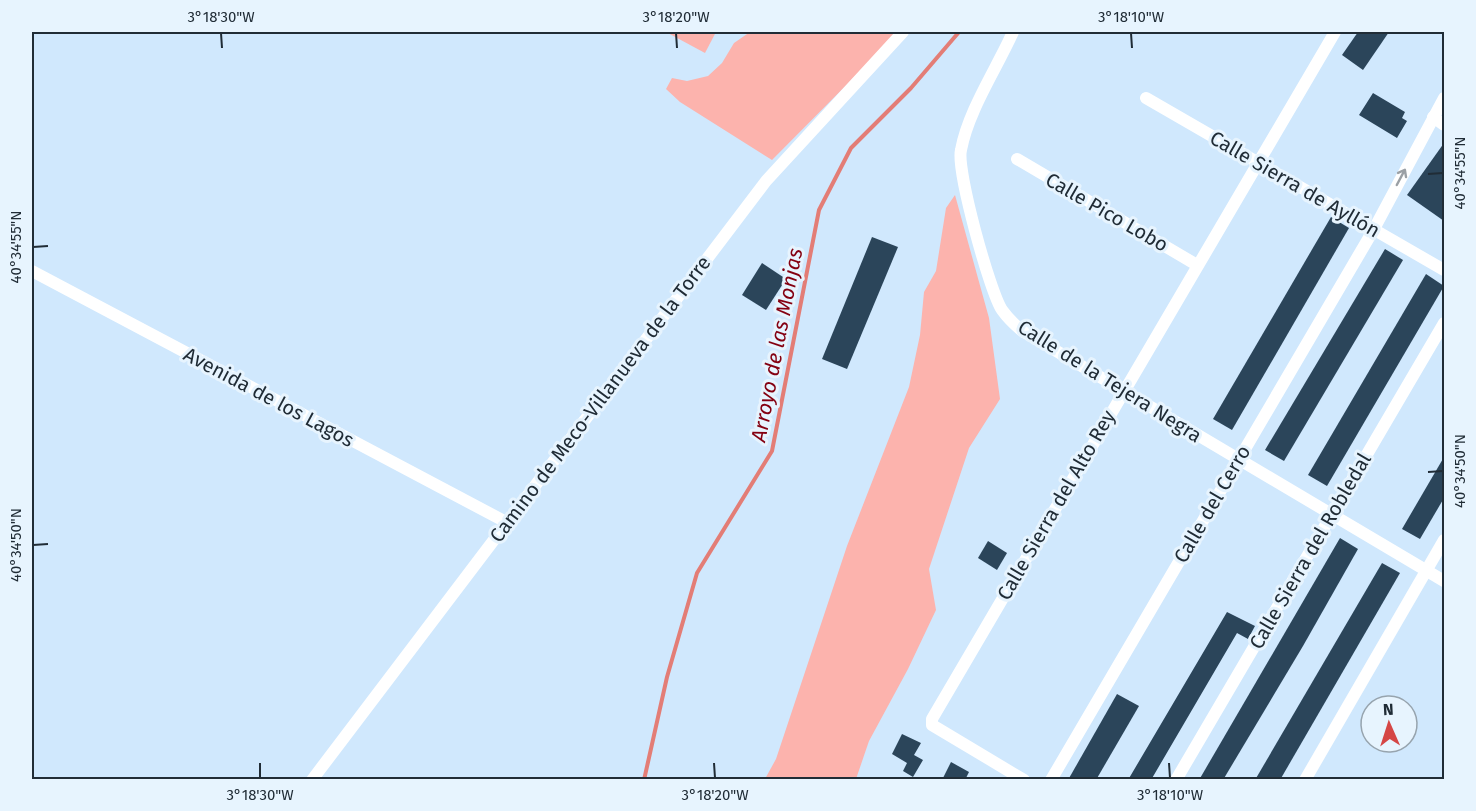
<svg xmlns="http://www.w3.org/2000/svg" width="1476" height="811" font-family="'Fira Sans',sans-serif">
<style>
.green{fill:#fcb3ad}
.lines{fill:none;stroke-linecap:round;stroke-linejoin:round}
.stream{stroke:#e37d76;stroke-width:4}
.building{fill:#2b455a}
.street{stroke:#fff;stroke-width:12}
.oneway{stroke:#9ba0a5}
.ticks{fill:none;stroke:#202c36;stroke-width:2}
.labels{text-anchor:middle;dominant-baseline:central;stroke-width:6;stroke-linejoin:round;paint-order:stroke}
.street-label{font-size:20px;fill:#202c36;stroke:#e7f4fe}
.water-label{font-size:21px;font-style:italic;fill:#840011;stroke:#e7f4fe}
.neatline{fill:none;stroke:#202c36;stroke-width:2}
.ticks-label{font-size:15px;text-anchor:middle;fill:#202c36}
</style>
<rect width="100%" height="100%" fill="#d0e8fd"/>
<!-- green -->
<g class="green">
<path d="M666 32H716L705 53Z"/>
<path d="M750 32H899L772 160 680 102 666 89 672 78 687 81 708 76 722 63 734 43Z"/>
<path d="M955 195 989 318 1000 399 969 448 929 569 936 610 908 669 869 741 856 779H765L776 759 847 546 909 387 920 335 924 292 936 271 946 208Z"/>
</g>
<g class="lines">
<!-- stream -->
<path class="stream" d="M644 780 667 677 697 573 772 451 819 210 851 148 911 88 959 32"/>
</g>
<!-- building -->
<g class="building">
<path d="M1358 32H1389L1363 70 1342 55Z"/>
<path d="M1373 93 1405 112 1402 118 1407 121 1397 138 1359 115Z"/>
<path d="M1444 143V221L1407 195Z"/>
<path d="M1331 217 1349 228 1232 430 1213 419Z"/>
<path d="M872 237 898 247 847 369 822 359Z"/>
<path d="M1385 249 1403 260 1284 461 1265 450Z"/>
<path d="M762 263 786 279 766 310 742 295Z"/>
<path d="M1426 274 1444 286 1327 486 1308 475Z"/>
<path d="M1444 457V498L1420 539 1402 529Z"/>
<path d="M1340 538 1358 549 1303 646 1223 780H1199Z"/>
<path d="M988 541 1007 553 997 570 978 558Z"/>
<path d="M1382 563 1400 573 1349 661 1280 780H1255Z"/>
<path d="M1227 612 1255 626 1248 639 1237 633 1151 780H1128Z"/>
<path d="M1117 694 1139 706 1096 780H1068Z"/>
<path d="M902 734 921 743 914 755 923 760 913 777 903 771 907 763 892 754Z"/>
<path d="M951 762 969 772 965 780H942Z"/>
</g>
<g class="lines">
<!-- street -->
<g class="street">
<path d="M1013 32C997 68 968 111 961 150 956 170 990 292 1002 310 1007 317 1014 324 1021 330L1444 581"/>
<path d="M1146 98 1444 270"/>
<path d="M1433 117 1444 125"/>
<path d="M1017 159 1197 265"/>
<path d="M32 271 506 522"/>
<path d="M312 780 766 181 903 32"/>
<path d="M1024 780 932 725V719L1335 32"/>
<path d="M1051 780 1374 229 1444 98"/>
<path d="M1176 780 1444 323"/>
<path d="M1305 780 1444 540"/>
</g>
</g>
<!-- one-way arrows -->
<defs><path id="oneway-shaft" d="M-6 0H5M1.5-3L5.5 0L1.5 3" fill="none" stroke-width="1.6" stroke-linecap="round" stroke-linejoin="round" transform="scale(1.5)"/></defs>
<use class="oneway" href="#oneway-shaft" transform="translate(1401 177) rotate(-62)"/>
<!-- ticks -->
<path class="ticks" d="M221 33 222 48M676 33 677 48M1131 33 1132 48M1428 174 1443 173M33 247 48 246M1428 472 1443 471M33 545 48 544M260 763V778M714 763 715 778M1169 763 1170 778"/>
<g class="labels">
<!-- street labels -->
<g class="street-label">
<text transform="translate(1295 184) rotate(30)">Calle Sierra de Ayllón</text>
<text transform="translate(1107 212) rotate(30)">Calle Pico Lobo</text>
<text transform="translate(1110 381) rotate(32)">Calle de la Tejera Negra</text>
<text transform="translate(269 397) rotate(28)">Avenida de los Lagos</text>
<text transform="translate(600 399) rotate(-53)">Camino de Meco-Villanueva de la Torre</text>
<text transform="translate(1212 504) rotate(-60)">Calle del Cerro</text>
<text transform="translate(1056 505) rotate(-60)">Calle Sierra del Alto Rey</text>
<text transform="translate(1310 551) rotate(-60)">Calle Sierra del Robledal</text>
</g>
<!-- water labels -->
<g class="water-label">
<text transform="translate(777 345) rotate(-79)">Arroyo de las Monjas</text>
</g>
</g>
<!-- border -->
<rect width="1476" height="811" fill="none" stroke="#e7f4fe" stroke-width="66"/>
<!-- north arrow -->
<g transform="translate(1389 724) rotate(357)"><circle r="28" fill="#e7f4fe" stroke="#97a4ae" stroke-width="1.5"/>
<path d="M0-4.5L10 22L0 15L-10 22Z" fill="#d54645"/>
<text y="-9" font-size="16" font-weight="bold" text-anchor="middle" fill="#202c36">N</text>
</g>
<rect x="33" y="33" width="1410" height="745" class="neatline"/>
<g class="ticks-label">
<text x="221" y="22">3°18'30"W</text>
<text x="676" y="22">3°18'20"W</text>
<text x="1131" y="22">3°18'10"W</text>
<text transform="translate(1460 173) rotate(-90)" y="5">40°34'55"N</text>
<text transform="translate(16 247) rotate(-90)" y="5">40°34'55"N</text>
<text transform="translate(1460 471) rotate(-90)" y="5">40°34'50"N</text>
<text transform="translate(16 545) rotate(-90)" y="5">40°34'50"N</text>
<text x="260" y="800">3°18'30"W</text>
<text x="715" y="800">3°18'20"W</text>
<text x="1170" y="800">3°18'10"W</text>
</g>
</svg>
